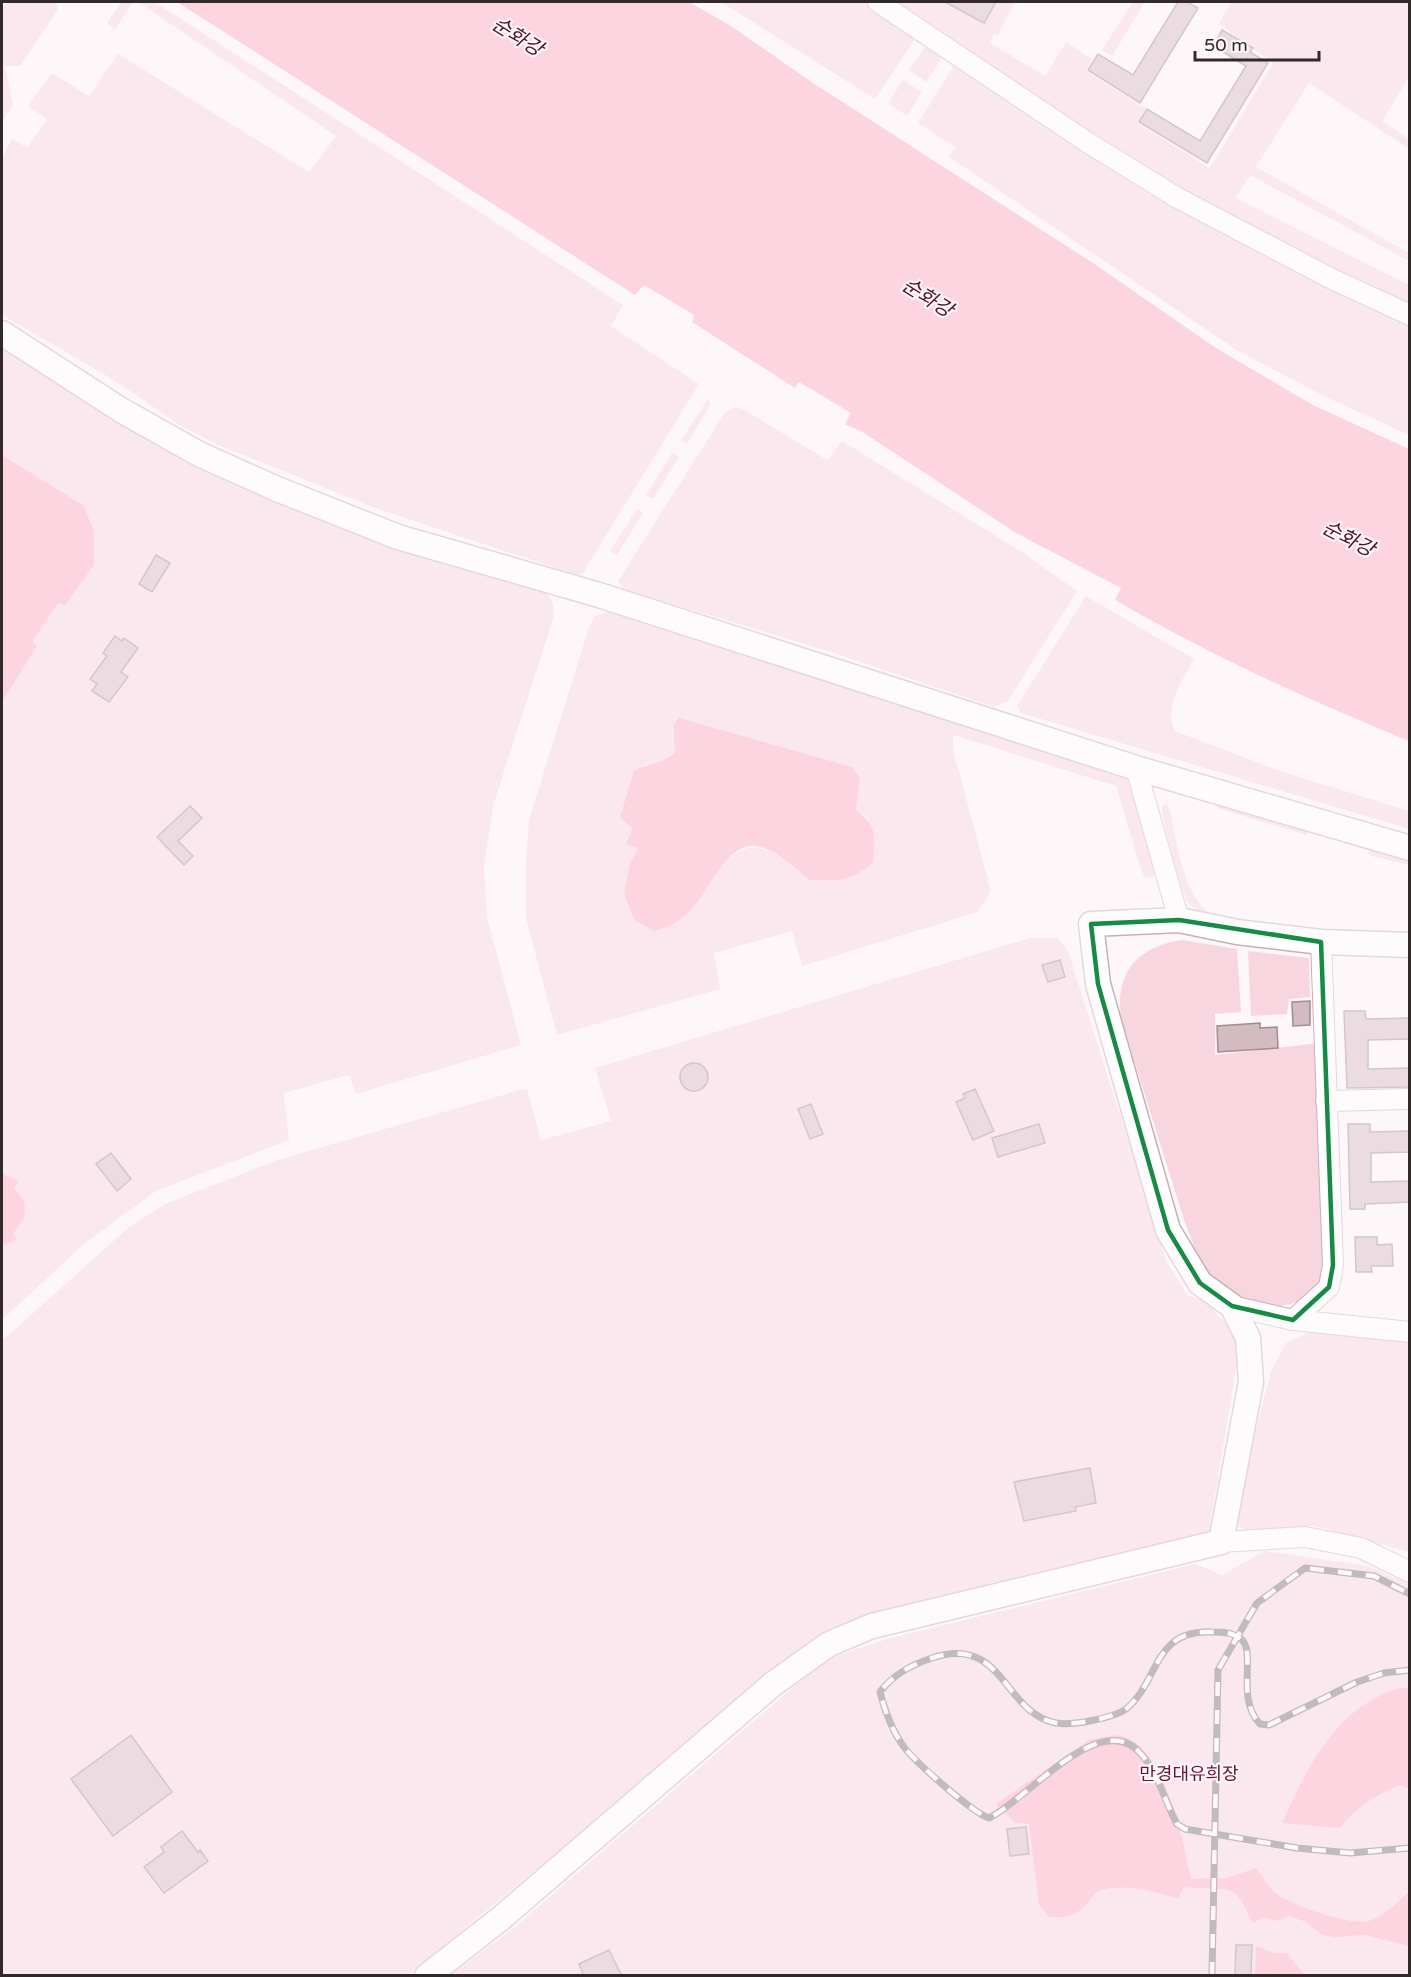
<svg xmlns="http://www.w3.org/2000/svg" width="1411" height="1977" font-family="'Varela Round','Noto Sans KR',sans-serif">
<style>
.green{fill:#f7d6df;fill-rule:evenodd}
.water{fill:#fbaac2}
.building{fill:#d3bbc1;stroke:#a28b91;stroke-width:1.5}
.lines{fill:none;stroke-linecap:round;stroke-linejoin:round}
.minor-casing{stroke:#c7b0b6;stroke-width:22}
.major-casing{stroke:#c7b0b6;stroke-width:27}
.minor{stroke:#fff;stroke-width:20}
.major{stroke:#fff;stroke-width:24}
.rail-casing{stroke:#797173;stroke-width:7}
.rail{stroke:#fdf7f9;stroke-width:4.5;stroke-dasharray:14;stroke-linecap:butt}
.marked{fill:none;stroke:#178a43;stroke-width:4.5;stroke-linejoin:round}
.labels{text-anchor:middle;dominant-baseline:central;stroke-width:4.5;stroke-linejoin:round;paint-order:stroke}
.park-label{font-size:18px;fill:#6d1039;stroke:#fdf7f9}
.water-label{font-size:20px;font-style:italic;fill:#540e2c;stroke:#fdf7f9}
</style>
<rect width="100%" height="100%" fill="#fdf7f9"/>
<!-- green -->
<g class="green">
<path d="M7 2H56L58 10 20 66H5L13 105 2 122V9Z"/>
<path d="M117 2H133L115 29 107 23 120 4Z"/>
<path d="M138 2H155L623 305 611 326 699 384 583 573 577 575 372 507 216 444 181 426 112 379 2 315V159L12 138 27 148 47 119 28 106 52 73 89 96 118 54 309 172 336 136Z"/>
<path d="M721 2H865L917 36 875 99Z"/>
<path d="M887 2H1015L998 36 994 34 990 43 1045 76 1066 42 1092 59 1086 71 1146 109 1137 123 1210 168 1273 63 1219 24 1231 2H1409V77L1382 121 1409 139V149L1309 83 1256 167 1409 253V261L1250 175 1236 198 1409 285V309L1214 212Z"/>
<path d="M1133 2H1145L1112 56 1102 50Z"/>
<path d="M927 44 944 55 926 82 909 70Z"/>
<path d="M956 62 1409 322V435L1324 396 1238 351 949 157 955 147 918 123Z"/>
<path d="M903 80 922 92 907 116 888 103Z"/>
<path d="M2 347 192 462 269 499 548 594 553 604 554 616 494 803 484 865 487 917 521 1045 356 1094 349 1075 284 1093 289 1140 156 1191 83 1245 2 1320Z"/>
<path d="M708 399 711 404 687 444 681 440Z"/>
<path d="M734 407 743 409 827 460 842 441 1019 550 1077 591 1008 701 994 707 825 650 624 590 618 581 724 414Z"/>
<path d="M672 453 679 457 653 499 646 495Z"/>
<path d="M637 509 643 513 617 555 610 551Z"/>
<path d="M1086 596 1194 659C1183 680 1163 707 1175 731L1280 771 1409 811V829L1021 713 1017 706Z"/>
<path d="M612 610 1120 771 1127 778 1155 867 1154 877 1145 878 1140 867 1116 786 953 735V749L991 891 978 912 802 966 792 931 714 953 720 989 557 1035 526 918V862L529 820 589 627 595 616ZM673 725 852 767 860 778 856 810 870 820 798 872C745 820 721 861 692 910L630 863 638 848 625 843 633 829 644 765 662 764 675 753Z"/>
<path d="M1166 803C1172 811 1172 822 1174 831 1181 864 1187 899 1216 919L1202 916 1187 902 1175 867 1163 818 1162 807Z"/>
<path d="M1220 803 1307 830 1308 833 1306 835 1217 808Z"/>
<path d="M1370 849 1409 858V865L1371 856 1368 852Z"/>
<path d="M1030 938H1058L1068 951 1167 1263 1188 1296 1203 1299 1241 1340 1209 1531 1193 1545 830 1628 408 1975 2 1976V1341L129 1227 165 1204 277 1160 527 1088 541 1140 611 1121 595 1068Z"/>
<path d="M1182 940 1237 949 1241 1012 1215 1014V1055L1319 1043 1323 1280C1317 1286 1310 1295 1303 1299 1269 1318 1221 1296 1203 1265 1188 1238 1180 1205 1170 1175 1154 1123 1137 1071 1121 1018 1115 972 1137 947 1182 940Z"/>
<path d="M1248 951 1309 958 1310 997 1289 999 1287 1014 1251 1016Z"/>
<path d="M1314 1330 1409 1340V1552L1314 1526 1250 1532 1239 1527 1234 1515 1271 1371 1286 1343Z"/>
<path d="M1264 1551 1368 1566 1409 1584V1975L449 1976 510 1931 826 1659 887 1639 1195 1564 1222 1575Z"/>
</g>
<!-- water -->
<g class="water">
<path d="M177 2H689L731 26 813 83 1093 263 1216 348 1313 405 1409 449V741C1308 700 1210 655 1115 600L1121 588 1016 533 864 433 845 424 851 413 799 382 795 388 692 322 694 315 644 285 635 295Z"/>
<path d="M2 455 84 506 94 532V565L65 605 58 603 32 642 37 646 2 702Z"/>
<path d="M679 718 852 767 860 778 856 810C878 826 875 836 873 862 851 883 838 880 810 880 793 868 781 853 760 847 728 837 707 895 690 911 679 922 669 927 654 931L634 920 624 894 630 863 638 848 625 844 633 829 620 817 634 771C651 762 659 766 675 753L673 725Z"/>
<path d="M2 1173 18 1181 14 1188C30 1205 28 1217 13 1233L17 1239 2 1246Z"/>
<path d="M1400 1688H1409V1789L1400 1785C1376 1794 1356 1808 1339 1828L1282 1823C1307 1767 1337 1706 1400 1688Z"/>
<path d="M1117 1735C1165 1742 1182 1839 1191 1879L1227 1878 1256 1868C1262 1875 1266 1884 1273 1891 1287 1904 1344 1923 1364 1922 1379 1921 1399 1901 1409 1891V1946L1364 1935 1335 1937 1322 1935 1306 1922 1289 1916 1278 1921 1264 1917 1253 1923C1248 1914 1243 1901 1236 1894 1229 1886 1196 1889 1184 1887L1178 1898C1155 1893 1123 1882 1099 1891 1094 1892 1093 1896 1090 1900 1079 1915 1066 1919 1049 1917L1039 1905 1029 1824 1015 1823 996 1804 1089 1740Z"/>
<path d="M1256 1946 1275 1953H1286L1305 1975H1255Z"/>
</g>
<!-- building -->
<g class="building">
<path d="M945 2H996L984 23Z"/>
<path d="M1178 2H1187L1198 8 1140 103 1088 70 1098 54 1133 75Z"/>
<path d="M1222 30 1253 48 1250 52 1268 63 1207 163 1139 122 1147 109 1200 141 1246 66 1213 46Z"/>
<path d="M156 555 170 563 152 592 139 584Z"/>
<path d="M115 636 122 641 124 638 138 648 121 672 128 677 109 702 92 691 97 684 90 679 107 656 103 653Z"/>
<path d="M190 806 202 818 178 841 193 856 184 865 157 837Z"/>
<path d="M1060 960 1065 977 1048 982 1042 965Z"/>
<path d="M1310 1001V1025L1293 1026 1292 1002Z"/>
<path d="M1344 1011H1365L1366 1019 1410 1018V1039L1368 1040V1069L1410 1068V1087L1347 1088Z"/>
<path d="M1260 1023V1028L1277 1027 1278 1048 1218 1052 1217 1026Z"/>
<circle cx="694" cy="1077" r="14"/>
<path d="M975 1089 994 1131 973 1140 956 1102 965 1098 963 1094Z"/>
<path d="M811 1104 823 1134 810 1139 798 1109Z"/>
<path d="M1039 1124 1045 1143 998 1157 992 1138Z"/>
<path d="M1348 1124H1370V1132L1410 1131V1152L1371 1153V1182L1410 1181V1202L1365 1204V1209H1350Z"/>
<path d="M111 1153 131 1179 117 1191 96 1164Z"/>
<path d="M1355 1237H1377V1245L1392 1244 1393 1266H1371L1372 1272H1356Z"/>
<path d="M1090 1468 1096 1503 1075 1507 1076 1511 1024 1521 1014 1482Z"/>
<path d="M131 1735 172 1792 113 1836 71 1779Z"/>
<path d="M1026 1827 1029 1854 1010 1856 1007 1829Z"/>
<path d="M182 1831 198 1852 200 1850 208 1861 164 1893 144 1867 164 1852 161 1847Z"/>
<path d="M1236 1945H1252L1251 1976H1235Z"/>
<path d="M609 1950 622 1976H584L579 1964Z"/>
</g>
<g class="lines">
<defs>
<g id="minor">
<path d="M878 2 1087 142 1176 197 1332 279 1410 315"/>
<path d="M1136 768 1179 920"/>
<path d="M1326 1101 1410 1099"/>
<path d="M1232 1306 1293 1320 1329 1287 1333 1265 1321 942"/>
<path d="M1293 1320 1410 1332"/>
<path d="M1221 1542 1305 1537 1361 1548 1410 1572"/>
</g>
<g id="major">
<path d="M2 333 121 410 199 454 277 489 398 537 599 595 1136 768 1410 848"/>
<path d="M427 1976 500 1919 773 1684 829 1644 872 1626 1221 1542 1251 1382 1248 1338 1232 1306 1200 1283 1168 1230 1098 984 1091 924 1179 920 1237 932 1321 942 1410 945"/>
</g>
</defs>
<!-- minor casing -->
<use href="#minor" class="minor-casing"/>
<!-- major casing -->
<use href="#major" class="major-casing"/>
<!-- minor -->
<use href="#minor" class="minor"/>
<!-- major -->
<use href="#major" class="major"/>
<defs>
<g id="rail">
<path d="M1410 1670 1384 1673 1357 1682 1269 1725 1260 1724C1235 1698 1257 1652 1241 1639 1232 1632 1222 1632 1211 1632 1153 1629 1160 1681 1126 1709 1114 1718 1071 1726 1056 1723 1003 1713 1004 1634 932 1658 911 1665 894 1674 880 1692 885 1711 892 1731 904 1747 915 1762 973 1813 989 1818 1026 1801 1101 1706 1141 1754 1158 1773 1165 1802 1177 1824L1185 1829 1297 1848 1350 1853 1410 1848"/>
<path d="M1212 1976 1218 1670 1257 1603 1305 1568 1374 1576 1410 1594"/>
</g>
</defs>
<!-- rail casing -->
<use href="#rail" class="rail-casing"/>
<!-- rail -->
<use href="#rail" class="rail"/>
</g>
<!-- marked area -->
<path d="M0 0H1411V1977H0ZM1179 920 1321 942 1333 1265 1329 1287 1293 1320 1232 1306 1200 1283 1168 1230 1098 984 1091 924Z" fill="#fdf7f9" fill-opacity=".55" fill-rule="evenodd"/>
<path class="marked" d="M1179 920 1321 942 1333 1265 1329 1287 1293 1320 1232 1306 1200 1283 1168 1230 1098 984 1091 924Z"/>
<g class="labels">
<!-- park labels -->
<g class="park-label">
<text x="1189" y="1774">만경대유희장</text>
</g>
<!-- water labels -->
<g class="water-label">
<text transform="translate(517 37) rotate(32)">순화강</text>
<text transform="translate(927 298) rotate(32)">순화강</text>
<text transform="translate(1348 539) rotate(27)">순화강</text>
</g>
</g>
<!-- border -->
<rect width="1411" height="1977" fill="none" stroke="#32292b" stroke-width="6"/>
<!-- scale -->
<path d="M1195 51v9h124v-9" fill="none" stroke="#32292b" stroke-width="3"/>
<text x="1204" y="51" font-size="18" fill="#32292b" stroke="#fdf7f9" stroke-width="4.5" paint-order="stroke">50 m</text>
</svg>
